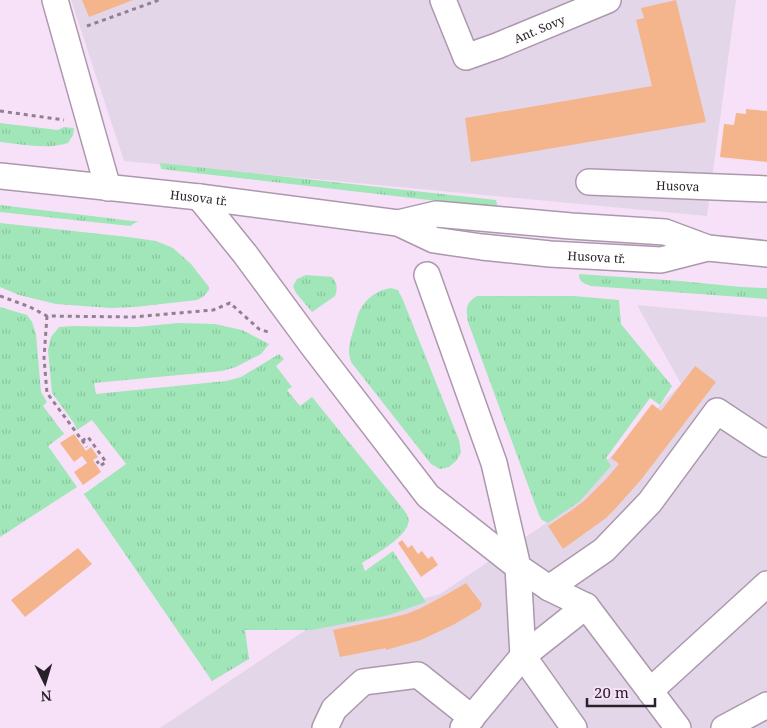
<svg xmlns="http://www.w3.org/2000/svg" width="767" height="728" font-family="'Noto Serif',serif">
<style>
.commercial{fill:#e4d6e9}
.grass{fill:url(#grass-tufts)}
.building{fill:#f5b58c}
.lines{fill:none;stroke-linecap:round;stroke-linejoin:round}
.minor-casing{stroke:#ac98ad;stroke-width:28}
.path{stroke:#908191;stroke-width:3;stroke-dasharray:4 4;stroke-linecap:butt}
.minor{stroke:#fff;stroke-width:25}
.labels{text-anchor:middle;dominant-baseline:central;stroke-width:4;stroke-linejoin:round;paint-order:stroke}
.street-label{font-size:12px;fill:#292129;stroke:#f7e1f8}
</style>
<defs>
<pattern id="grass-tufts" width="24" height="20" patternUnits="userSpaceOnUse" patternTransform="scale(1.25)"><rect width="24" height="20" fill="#a0e6b8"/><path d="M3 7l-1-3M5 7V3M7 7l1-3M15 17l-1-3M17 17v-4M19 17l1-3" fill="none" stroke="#8ac59e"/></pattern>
</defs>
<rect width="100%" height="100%" fill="#f7e1f8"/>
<!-- commercial -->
<g class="commercial">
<path d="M71 0H736L707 216 124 161Z"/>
<path d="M637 305 767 317V728H160L307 629 440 594 545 524 681 384Z"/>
</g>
<!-- grass -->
<g class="grass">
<path d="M0 123 58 130 64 127 74 128 73 135 68 143C46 150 23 144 0 142Z"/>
<path d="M160 163 496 200 498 208 161 169Z"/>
<path d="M0 205 133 221H138L130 226 0 212Z"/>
<path d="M0 223 128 237 156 241 173 248 191 264 209 287V290L203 297 197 300 135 307 111 308 56 304 19 295 0 287Z"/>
<path d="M579 274 680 281 741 287 767 288V299L591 286C583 283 579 282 579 274Z"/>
<path d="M306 275 332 277C337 283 338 288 335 296L312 312 296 293 293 286 297 279Z"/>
<path d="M391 288 398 290 403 300 459 440 461 452 457 460 449 467 440 469 431 464 351 362C347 349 350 341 354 328 356 323 357 315 360 310 366 298 378 290 391 288Z"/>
<path d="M477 296H574L619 300 621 324 672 386 660 405 650 398 606 458 611 466 580 501 548 523 542 520 539 515 468 322C466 309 465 303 477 296Z"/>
<path d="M0 307 27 315 32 322 36 334 41 392 47 402 43 406 64 434 48 446 77 487 0 537Z"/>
<path d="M178 323 215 324 242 330 269 344 261 354 236 367 222 371 94 383 96 394 226 381 241 377 279 354 284 359 276 366 292 387 287 390 300 406 312 397 396 500C399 505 406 511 408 517 414 534 374 555 362 563L365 571 393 551 426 602 389 615 312 630H245L249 659 212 681 84 494 126 464 92 420 77 430 74 423 52 393 48 350 51 337 59 327 73 326 137 327Z"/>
</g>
<!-- building -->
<g class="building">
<path d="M82 0H133L89 17Z"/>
<path d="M676 0 706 122 471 162 465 118 652 86 636 20 644 18 641 8Z"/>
<path d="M746 109 767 111V162L720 157 724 124 734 125 736 113 746 114Z"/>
<path d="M695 366 716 382 640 481 615 509 606 518 563 549 548 526 572 510 584 501 607 478 619 464 611 458 652 404 661 411Z"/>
<path d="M74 434 86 451 91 447 98 457 93 460 101 472 83 485 74 472 87 463 82 456 74 462 60 443Z"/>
<path d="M402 540 408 548 412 545 418 554 422 551 428 559 432 556 438 565 421 577 398 543Z"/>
<path d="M78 548 92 564 25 617 11 600Z"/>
<path d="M466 583 482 604 480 609 453 625 421 640 386 650V648L340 657 333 630 390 618 406 614 421 608 449 593Z"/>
</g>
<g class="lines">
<defs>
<g id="minor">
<path d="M55 0 108 188"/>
<path id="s1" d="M443 0 466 57 497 46 608 0"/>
<path id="s2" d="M0 176 199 197 398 223 434 240 482 247 550 254 661 260 708 248"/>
<path id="s3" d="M589 182 767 189"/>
<path d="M199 197 245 254 312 345 428 496 518 567 523 656 574 728"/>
<path d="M398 223 436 214 571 226 665 232 708 248 767 254"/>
<path d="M427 275 494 463 518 567 549 588 586 606 678 728"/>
<path d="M549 588 604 550 650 502 717 411 767 444"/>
<path d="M650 691 767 584"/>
<path d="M325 728 334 709 363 682 418 675 472 718"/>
<path d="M463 728 523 656 586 606"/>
<path d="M724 728 767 705"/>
</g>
</defs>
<!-- minor casing -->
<use href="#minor" class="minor-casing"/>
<!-- path -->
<g class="path">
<path d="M87 26 159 0"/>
<path d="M0 111 64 120"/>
<path d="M0 296 30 307 47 316 133 317 213 310 230 303 259 329 268 332"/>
<path d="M47 316 44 358 47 393 87 447"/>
<path d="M82 441 88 437 106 462 100 466 97 461"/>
</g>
<!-- minor -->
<use href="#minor" class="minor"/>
</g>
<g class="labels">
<!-- street labels -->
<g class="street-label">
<text stroke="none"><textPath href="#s1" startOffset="140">Ant. Sovy</textPath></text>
<text stroke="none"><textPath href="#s3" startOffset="89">Husova</textPath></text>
<text stroke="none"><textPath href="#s2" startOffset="200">Husova tř.</textPath></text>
<text stroke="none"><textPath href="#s2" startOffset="604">Husova tř.</textPath></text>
</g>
</g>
<!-- north arrow -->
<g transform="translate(45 683) rotate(175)" stroke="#f7e1f8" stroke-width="4" paint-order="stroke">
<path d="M0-4L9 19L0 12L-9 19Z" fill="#292129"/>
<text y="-8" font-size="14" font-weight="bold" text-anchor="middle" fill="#292129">N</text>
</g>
<!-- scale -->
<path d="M587 698v8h68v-8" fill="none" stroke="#292129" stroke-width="2.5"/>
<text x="594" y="698" font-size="15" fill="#292129" stroke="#f7e1f8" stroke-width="4" paint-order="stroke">20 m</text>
</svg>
